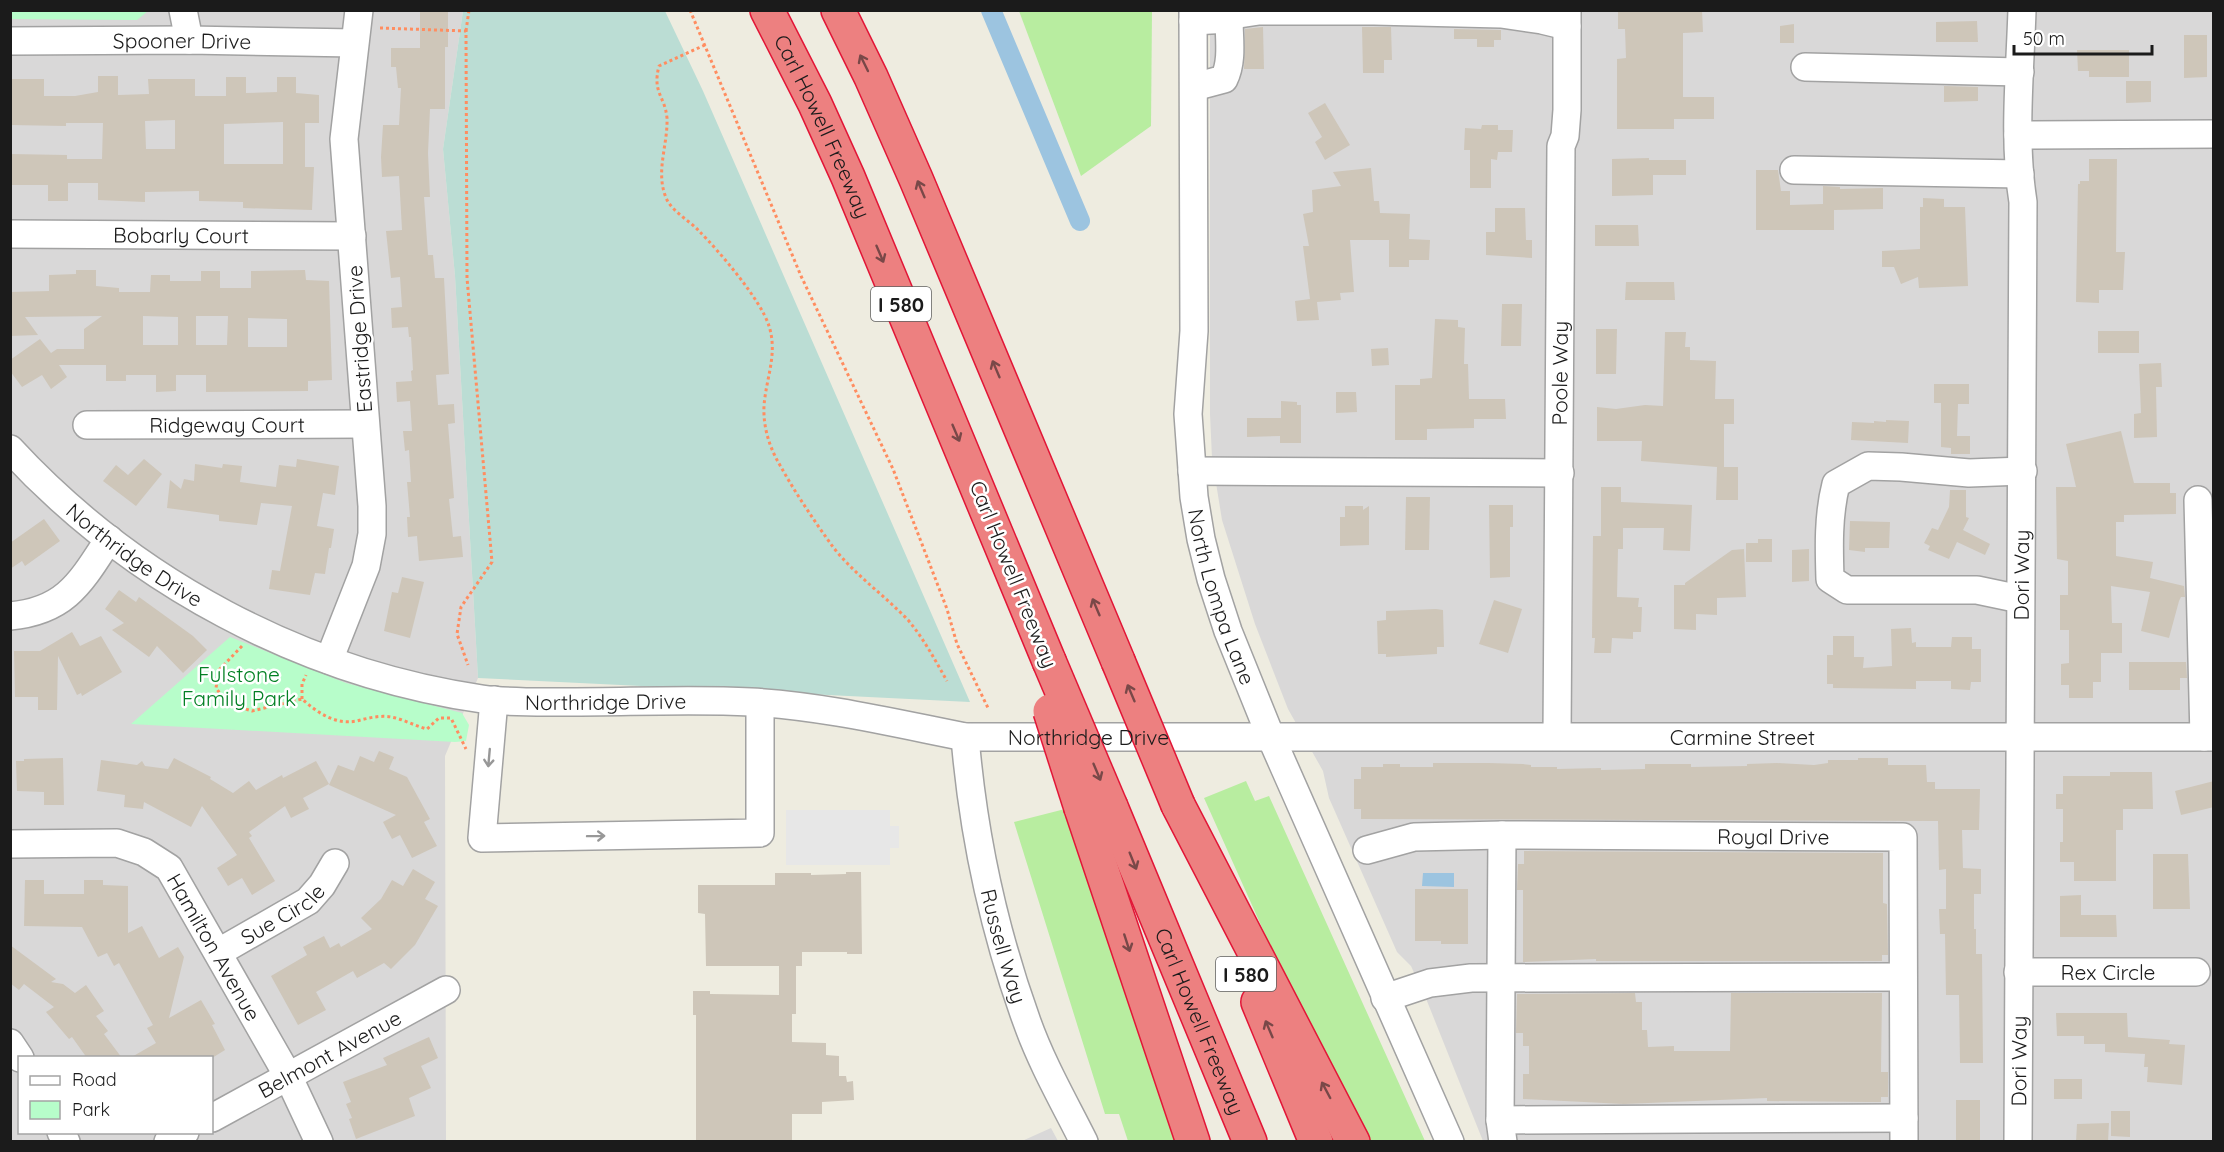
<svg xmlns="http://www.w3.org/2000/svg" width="2224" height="1152" font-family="Quicksand,sans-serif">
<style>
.residential{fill:#d9d8d8;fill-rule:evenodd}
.grass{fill:#b8eda0}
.wetland{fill:#bbddd4}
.park{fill:#b7fdca}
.parking{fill:#e7e7e7}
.water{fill:#9cc4e0}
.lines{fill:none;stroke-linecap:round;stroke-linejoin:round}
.canal{stroke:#9cc4e0;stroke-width:20}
.building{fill:#cec6b9;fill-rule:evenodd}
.minor-casing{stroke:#a2a2a2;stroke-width:30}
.highway-casing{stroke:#e21637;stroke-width:36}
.path{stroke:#ff8d60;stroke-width:3;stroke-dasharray:3 3;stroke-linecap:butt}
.minor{stroke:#fff;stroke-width:27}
.highway{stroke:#ed8080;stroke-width:33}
.highway-bridge-casing{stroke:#e21637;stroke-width:36;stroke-linecap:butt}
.highway-bridge{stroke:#ed8080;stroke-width:33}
.oneway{stroke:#794848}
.oneway2{stroke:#989898}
.labels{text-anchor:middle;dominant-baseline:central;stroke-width:5;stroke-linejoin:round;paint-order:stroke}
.shield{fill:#fff;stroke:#5f5f5f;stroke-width:1.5}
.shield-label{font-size:20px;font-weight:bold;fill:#1b1b1b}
.street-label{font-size:21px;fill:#1b1b1b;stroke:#fff}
.park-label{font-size:21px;fill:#038024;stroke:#fff}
</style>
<rect width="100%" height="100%" fill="#eeece0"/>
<!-- residential -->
<g class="residential">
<path d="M10 11H463L443 149 455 276 478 678 445 756 446 1141H11ZM20 1058H212V1132H20Z"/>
<path d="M1210 11H2213V1141H1483L1427 1001 1411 966 1397 952 1329 798 1323 771 1288 709 1255 624 1222 520 1212 458 1210 414Z"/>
<path d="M1051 1128 1058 1141H1022Z"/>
</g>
<!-- grass -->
<g class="grass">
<path d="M1019 11H1152L1151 126 1081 176Z"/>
<path d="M1246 781 1255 801 1269 796 1425 1141H1370L1290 990 1204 798Z"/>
<path d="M1065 809 1177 1141H1128L1119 1114H1105L1014 822Z"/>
</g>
<!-- wetland -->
<path class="wetland" d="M463 11H665L703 91 970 702 478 678 455 276 443 149Z"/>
<!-- park -->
<g class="park">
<path d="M11 10H148V11L137 20 11 19Z"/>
<path d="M230 637 346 683 462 713 469 725 466 741 455 742 131 724Z"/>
</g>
<!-- parking -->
<path class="parking" d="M786 810H890V826H899V848H890V865H786Z"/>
<!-- water -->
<path class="water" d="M1423 873H1454V887L1422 886Z"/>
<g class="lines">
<!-- canal -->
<path class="canal" d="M991 10 1080 221"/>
</g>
<!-- building -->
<g class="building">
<path d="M420 10H448V47H445V109H430L428 153 430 197H424L428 255H433L435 278H444L449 374 436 375 438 405 454 404 455 423 448 424 454 498 449 499 453 537 461 536 463 557 419 561 417 536 408 537 407 517H410L407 482H411L409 450 405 451 403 431H412L410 401 397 402 396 382 412 381 411 371 413 370 411 337H409L408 327 392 328 391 308 402 307 400 277 391 278 386 231 402 230 399 176 382 177 381 157 383 125H399L401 88H398L396 67H391V48H420Z"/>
<path d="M1618 10H1702L1703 32 1683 33V97H1714V119H1674V129H1617V59L1626 58 1625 29H1618Z"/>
<path d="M1977 21 1978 42H1936V22Z"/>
<path d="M1794 24V43H1780V26Z"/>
<path d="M1263 27 1264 69H1244L1245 29Z"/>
<path d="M1362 27H1391L1392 60H1384V73H1363Z"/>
<path d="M1454 29 1501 30V40H1494V47H1477V39H1454Z"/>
<path d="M2184 35H2207V77L2184 78Z"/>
<path d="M2077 50H2129V77H2089V71H2078Z"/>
<path d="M98 76H118V95L149 94 148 79H195V96H226V77H246V93L277 92V77H296V93L319 95V123H305V167H314L312 210 243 208V202L199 201V191L145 192V202L98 200V183H68V201H48V185H10V154L67 155V159H102L103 123H66V126L10 125V79H44V96H75L98 92ZM175 120V149H146L145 121ZM283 122V164H224V124Z"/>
<path d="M2126 81H2151V102L2126 103Z"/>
<path d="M1944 86 1978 87V101L1944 102Z"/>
<path d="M1325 103 1350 145 1325 160 1315 142 1322 137 1308 113Z"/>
<path d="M1482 125H1498V130H1513L1512 152H1498L1497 160 1491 159V188H1470V150H1464L1465 128 1481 129Z"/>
<path d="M1649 158V160H1686V175H1653V195L1612 196V159Z"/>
<path d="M2089 159H2117L2116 252H2125L2123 290H2099V303L2076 302 2078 184H2080V181H2089Z"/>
<path d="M1371 168 1374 201H1379L1380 213 1410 214 1409 239 1430 240 1429 260H1409V267H1389V240H1350L1354 292 1340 293 1341 300 1317 302 1319 320 1297 321 1295 301 1310 299 1303 246H1309L1303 214 1313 212 1312 190 1341 186 1333 172Z"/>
<path d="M1756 170H1778L1781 191H1790V205L1823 204V186L1840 187V189L1883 188V209L1834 210V230H1756Z"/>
<path d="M1923 198 1944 199V207H1965L1968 286 1919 288 1918 277 1901 284 1894 267H1882V251L1920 249V207H1923Z"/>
<path d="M1495 208H1525L1526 240H1532V258L1486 255V232H1495Z"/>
<path d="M1595 225H1638L1639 246H1595Z"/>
<path d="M76 270H96V286L119 288V292H150L151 275H170V281H201V271H220V288H251V271L305 270 306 280 329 281 332 380 308 381V391L206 392V375H176V391L156 392V375H126V381H106V365H59L67 377 51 389 42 375 22 387 10 371V360L40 339 51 353 57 349H84V329L102 316 25 317 38 335 10 336V292L49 291V275L76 274ZM143 316 178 317V345H143ZM196 316H228L227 345H196ZM248 318 287 319V347H248Z"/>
<path d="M1626 282H1674L1675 300H1625Z"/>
<path d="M1502 304H1522L1521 346H1501Z"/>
<path d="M1435 319 1458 320V327L1465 328 1464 364H1468L1469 399H1505L1506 419H1474V428L1427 429V440H1395V385H1420V379L1432 378Z"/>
<path d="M1596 329H1617L1616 374H1596Z"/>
<rect x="2098" y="331" width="41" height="22"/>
<path d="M1665 332H1686L1685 347H1690V360L1716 361 1715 399H1734V424H1724V467H1738V500H1716L1717 467 1641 461 1642 441H1597V407L1616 409 1645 405 1663 406Z"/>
<path d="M1388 348 1389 365 1372 366 1371 349Z"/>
<path d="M2161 363 2162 387H2156L2157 437 2134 438V414L2141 413 2139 364Z"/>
<path d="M1934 384H1969V404H1958L1957 436H1970V454H1951V448L1941 447V403H1934Z"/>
<path d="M1336 392H1356L1357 412 1336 413Z"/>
<path d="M1281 401 1297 402V405H1301V443H1280V436L1247 437V418H1281Z"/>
<path d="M1886 420 1909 421 1908 443 1851 440 1852 422 1874 423V421L1886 422Z"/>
<path d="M2121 431 2134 483H2170V493H2176V514L2124 515V522H2116V556L2153 562 2150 578 2184 586 2185 597H2181L2179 601 2169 638 2141 631 2150 592 2111 586 2112 623H2122V653H2101V682H2093V698H2069V685H2061V664L2069 663V630H2060V595H2068V561L2057 559 2056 487H2076L2066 444Z"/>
<path d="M144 459 162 474 136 506 103 481 116 465 128 475Z"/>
<path d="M297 459 339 466 335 495 323 493 317 526 334 529 331 548H329L325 574 315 573 310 595 269 589 272 570 280 571 292 506 261 503 257 525 219 521V515L167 508 170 480 181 489 184 479 194 481 195 464 222 468 223 464 242 466 240 482 276 487 279 465 296 467Z"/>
<path d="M1601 487H1621V502L1692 505 1690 551 1663 550 1664 528H1623V549H1618L1617 597 1639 598 1638 607H1642L1641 632H1633V639L1612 638 1611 653H1594L1595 638H1592L1593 536H1601Z"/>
<path d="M1950 490H1966V517L1969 518 1963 530 1990 544 1985 555 1957 542 1949 559 1928 550 1930 546 1924 543 1932 528 1938 530 1949 507Z"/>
<path d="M1406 497H1430L1429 550H1405Z"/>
<path d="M1489 505H1513V527H1510V577L1490 578Z"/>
<path d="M1345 506H1363V510L1369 506V545L1340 546V517H1345Z"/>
<path d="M44 519 60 541 25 566 22 561 10 569V543Z"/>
<path d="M1850 521 1890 522 1889 548H1865V552L1849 550Z"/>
<path d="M1758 539H1772V562H1746V543H1758Z"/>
<path d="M1744 549 1746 597 1717 598V615L1696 614V630L1674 629V585H1685V583L1732 550Z"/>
<path d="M1809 549V581L1792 582V550Z"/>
<path d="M402 577 424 582 410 638 384 631 392 592 398 593Z"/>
<path d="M119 590 136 602 139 597 193 636 207 650 183 673 157 646 149 657 112 630 124 623 105 609Z"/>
<path d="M1494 600 1522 609 1508 653 1479 644Z"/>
<path d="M1436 609 1443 610 1444 647H1437V654L1386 657V654H1378L1377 621 1386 620V611Z"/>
<path d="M1911 628 1912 643 1916 642V647H1951L1952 637H1972V649H1981V682H1971L1970 690 1951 689V681H1916V689L1833 688V684H1827V655H1833V636H1854V657H1864L1863 668 1892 666 1891 629Z"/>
<path d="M72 632 80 646 101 636 122 672 82 696 81 693 77 695 58 656 57 710H38V697H15L14 651H40Z"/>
<path d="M2129 662H2186L2187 678H2180V690H2129Z"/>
<path d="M379 751 394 757 389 769 407 777 430 819 424 822 437 846 412 858 400 835 392 839 383 822 396 815 329 785 338 765 354 771 360 756 374 762Z"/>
<path d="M63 758 64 805H44V792L17 791 16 761H24V759Z"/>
<path d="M174 758 211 777 210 779 233 793 249 781 256 790 282 775 283 778 316 761 329 784 303 798 309 809 291 818 285 806 249 832 252 836 249 838 275 881 252 895 242 878 228 886 217 868 237 855 202 806 191 827 144 802 143 809 124 807 125 795 97 791 101 760 137 765 142 761 145 766 168 769Z"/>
<path d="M1858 758H1888V765H1926L1927 782H1935V789H1980L1979 830H1962L1963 868 1981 869V894H1974V929H1976V954H1982L1983 1063H1960L1959 995H1946L1945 934H1940L1939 909H1946V869L1939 870 1938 821 1361 819V809H1354V779H1361V767H1383V764H1400V767H1433V763H1489L1523 764 1531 765V767H1557V769L1601 768V770L1645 769V764H1691V767L1747 766V764L1777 763 1814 765 1828 763V760H1858Z"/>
<path d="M2110 772H2152L2153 809H2123V830H2116V881H2074V862H2060V842H2063V809H2056V794H2063V776H2110Z"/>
<path d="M2214 781V807L2181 815 2175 791Z"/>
<path d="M1524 851 1883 853V903L1887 904 1888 955H1882V961H1596V959L1523 962V890H1517L1518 864H1524Z"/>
<path d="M2153 854H2188L2190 909H2153Z"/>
<path d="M413 869 435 882 425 899 438 906 415 945 391 969 384 963 357 978 353 971 316 992 326 1010 298 1025 271 976 307 955 303 947 324 936 330 948 339 943 341 947 372 929 361 918 381 899 392 880 403 886Z"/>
<path d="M846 872H861L862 954H847V952H802V966H796V1014H792V1042L826 1043V1055L839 1056V1076H846L847 1082 853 1081 854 1100 822 1102V1114H792V1142H696V1015H693V991H710V994L779 995V966H706L705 914 698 913V885H775V873H811V875L846 874Z"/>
<path d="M25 880H44V894H84V880H103V885L128 886V933L142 926 159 958 178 947 184 957 169 1018 201 1000 215 1024 212 1025 225 1050 212 1058H130L156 1043 147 1028 153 1025 119 963 114 966 107 953 98 957 82 927 24 926Z"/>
<path d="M1415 889H1468V944H1441V941H1415Z"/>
<path d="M2081 895V915H2116L2117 937H2060V896Z"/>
<path d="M10 945 56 979 51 982 63 984 75 993 86 985 104 1011 96 1016 108 1031 104 1034 122 1058H87L72 1037 69 1039 46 1012 54 1007 24 984 19 990 10 983Z"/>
<path d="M1635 993 1636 1002H1642V1030H1647L1648 1047 1674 1046V1051H1730L1731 993H1882L1881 1072H1888V1097H1881V1102H1868L1767 1101V1098L1624 1104 1523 1099V1074H1529V1046H1523V1033H1516L1517 994Z"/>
<path d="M2056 1013H2127L2128 1037 2170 1040 2169 1044 2185 1045 2182 1085 2147 1082 2148 1067H2144L2145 1054 2105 1052V1044H2084V1036H2057Z"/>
<path d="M429 1037 438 1058 421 1066 431 1088 409 1098 415 1116 356 1139 349 1119 352 1118 346 1104 351 1102 343 1082 387 1065 383 1058Z"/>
<rect x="2054" y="1079" width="28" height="20"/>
<rect x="1956" y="1100" width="24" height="42"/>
<path d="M2111 1111H2130V1137L2111 1136Z"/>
<path d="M2109 1123 2108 1142H2076L2077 1124Z"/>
</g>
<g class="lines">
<defs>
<g id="minor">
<path d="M183 10 189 40"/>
<path id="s1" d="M1193 10 1194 331 1188 414 1194 497 1201 539 1211 579 1228 631 1270 735 1450 1142"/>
<path d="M1193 21 1229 19 1239 14 1259 11H1374L1501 14 1542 20 1567 26"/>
<path id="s2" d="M10 41 189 40 354 43"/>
<path d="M1805 67 2020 72"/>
<path d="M1194 87 1224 79C1233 61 1229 38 1229 19"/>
<path d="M2018 135 2214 134"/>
<path d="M1794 170 2020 174"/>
<path id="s3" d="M10 234 352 236"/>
<path id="s4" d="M87 425 364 424"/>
<path id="s5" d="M10 449C133 582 303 673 482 699 510 703 540 702 570 702 630 702 691 699 751 702 823 706 894 723 965 737H2214"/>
<path d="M1192 471 1560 473"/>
<path d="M2198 500 2204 737"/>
<path d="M2020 599 1977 590H1847L1830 579C1829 548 1828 515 1836 484L1868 466 1901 467 1969 473 2023 471"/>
<path d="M10 616C66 611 81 582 109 539"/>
<path d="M329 660 366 566 372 534V506L344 139 359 10"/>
<path d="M494 700 482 838 760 833V703"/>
<path id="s6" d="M1557 736 1561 146 1565 136 1567 110V10"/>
<path id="s7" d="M965 737C973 833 994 931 1027 1022 1042 1064 1064 1102 1084 1142"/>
<path d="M1502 835 1500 1120 1503 1142"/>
<path id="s8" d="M10 844 117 843 144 852 169 868 288 1076 319 1142"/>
<path id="s9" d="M1367 850 1414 837 1502 835 1903 837 1904 1142"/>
<path id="s10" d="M219 952 308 901 322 885 335 863"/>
<path id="s11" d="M2018 972H2196"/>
<path d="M1385 998 1430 983 1471 978 1903 977"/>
<path d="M10 1043 20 1058"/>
<path id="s12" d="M212 1118 446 990"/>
<path d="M1500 1120 1904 1118"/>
<path d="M61 1132 66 1142"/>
<path d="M168 1142 185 1132"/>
<path id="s13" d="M2018 1142 2023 202C2013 139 2020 74 2022 10"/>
</g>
<g id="highway">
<path id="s14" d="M767 10 815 104 848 177 1049 661"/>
<path d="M838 10 871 77 916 179 1118 661"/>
<path d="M1178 805 1353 1142"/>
<path id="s15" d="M1111 807 1250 1142"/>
<path d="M1081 808 1193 1142"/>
<path d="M1258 1002 1316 1142"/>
</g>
</defs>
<!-- minor casing -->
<use href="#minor" class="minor-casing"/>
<!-- highway casing -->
<use href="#highway" class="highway-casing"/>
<!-- path -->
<g class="path">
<path d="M690 10 801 276 893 469 947 609 957 644 989 710"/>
<path d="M380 28 466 31 467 278 492 562 461 607 457 634 468 665"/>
<path d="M466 31 469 10"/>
<path d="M705 45 659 66C652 93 665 96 667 118 668 144 656 170 665 195 670 211 688 219 699 231 719 251 761 300 769 326 778 354 766 378 764 406 763 428 770 449 781 467 796 494 815 522 833 547 855 575 884 595 908 620 924 639 935 660 947 681"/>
<path d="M242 646 219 670 216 688 227 703 252 711 302 699C318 713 335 725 357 721 368 718 380 715 391 717 403 719 415 726 427 729L439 718H451L466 749"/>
<path d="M302 699V684L306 675"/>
</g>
<!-- minor -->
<use href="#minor" class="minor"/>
<!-- highway -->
<use href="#highway" class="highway"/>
<defs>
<g id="highway-bridge">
<path d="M1049 661 1111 807"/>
<path d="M1118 661 1178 805"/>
<path d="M1050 711 1081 808"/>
</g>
</defs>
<!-- highway-bridge casing -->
<use href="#highway-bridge" class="highway-bridge-casing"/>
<!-- highway-bridge -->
<use href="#highway-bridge" class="highway-bridge"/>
</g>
<!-- one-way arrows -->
<defs><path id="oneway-shaft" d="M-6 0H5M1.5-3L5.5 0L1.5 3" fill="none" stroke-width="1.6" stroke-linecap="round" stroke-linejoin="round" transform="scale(1.5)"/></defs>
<g class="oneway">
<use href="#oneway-shaft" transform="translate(864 63) rotate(-116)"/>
<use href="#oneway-shaft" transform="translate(921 189) rotate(-113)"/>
<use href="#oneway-shaft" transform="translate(880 254) rotate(67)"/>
<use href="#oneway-shaft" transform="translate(996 369) rotate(-113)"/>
<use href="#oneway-shaft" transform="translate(956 433) rotate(67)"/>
<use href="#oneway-shaft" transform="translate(1096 607) rotate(-113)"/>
<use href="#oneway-shaft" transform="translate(1131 693) rotate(-113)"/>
<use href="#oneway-shaft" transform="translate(1097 772) rotate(67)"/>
<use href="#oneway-shaft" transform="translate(1133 861) rotate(68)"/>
<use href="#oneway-shaft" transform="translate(1127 943) rotate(72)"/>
<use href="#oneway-shaft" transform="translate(1269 1029) rotate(-113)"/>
<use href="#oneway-shaft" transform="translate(1326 1090) rotate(-118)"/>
</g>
<g class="oneway2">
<use href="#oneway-shaft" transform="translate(489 758) rotate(95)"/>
<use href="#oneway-shaft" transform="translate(596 836) rotate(-1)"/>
</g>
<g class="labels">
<!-- shield labels -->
<g class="shield">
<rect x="871" y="287" width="60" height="34" rx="4.5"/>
<rect x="1216" y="957" width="60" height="34" rx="4.5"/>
</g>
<g class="shield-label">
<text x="901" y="304">I 580</text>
<text x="1246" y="974">I 580</text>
</g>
<!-- street labels -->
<g class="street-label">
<text stroke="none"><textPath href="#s2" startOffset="172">Spooner Drive</textPath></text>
<text stroke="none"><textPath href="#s14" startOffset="129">Carl Howell Freeway</textPath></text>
<text stroke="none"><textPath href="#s3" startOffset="171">Bobarly Court</textPath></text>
<text transform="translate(359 339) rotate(-94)">Eastridge Drive</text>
<text stroke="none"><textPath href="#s6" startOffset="363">Poole Way</textPath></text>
<text stroke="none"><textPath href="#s4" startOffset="140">Ridgeway Court</textPath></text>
<text stroke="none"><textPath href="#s5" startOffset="164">Northridge Drive</textPath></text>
<text transform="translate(1014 574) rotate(68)">Carl Howell Freeway</text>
<text stroke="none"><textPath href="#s13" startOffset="567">Dori Way</textPath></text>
<text stroke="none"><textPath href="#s1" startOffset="591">North Lompa Lane</textPath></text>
<text stroke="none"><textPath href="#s5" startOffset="668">Northridge Drive</textPath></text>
<text stroke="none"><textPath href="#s5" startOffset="1154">Northridge Drive</textPath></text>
<text stroke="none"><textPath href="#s5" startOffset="1808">Carmine Street</textPath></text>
<text stroke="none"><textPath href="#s9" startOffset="408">Royal Drive</textPath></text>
<text stroke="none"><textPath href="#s10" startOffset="74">Sue Circle</textPath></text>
<text stroke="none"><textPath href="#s7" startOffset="213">Russell Way</textPath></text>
<text stroke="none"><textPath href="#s8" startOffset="256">Hamilton Avenue</textPath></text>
<text stroke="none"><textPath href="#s11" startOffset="90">Rex Circle</textPath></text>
<text stroke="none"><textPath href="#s15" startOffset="232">Carl Howell Freeway</textPath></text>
<text stroke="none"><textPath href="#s12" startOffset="134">Belmont Avenue</textPath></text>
<text stroke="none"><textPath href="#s13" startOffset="81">Dori Way</textPath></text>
</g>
<!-- park labels -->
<g class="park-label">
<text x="239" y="674">Fulstone<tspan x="239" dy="24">Family Park</tspan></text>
</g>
</g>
<!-- border -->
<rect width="2224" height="1152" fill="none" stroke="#1b1b1b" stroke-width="24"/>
<!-- legend -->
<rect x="18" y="1056" width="195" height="78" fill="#ffffff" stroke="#a4a4a4" stroke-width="1.5"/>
<rect x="30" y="1076" width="30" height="9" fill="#ffffff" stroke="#a4a4a4" stroke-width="1.5"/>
<text x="72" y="1086" font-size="18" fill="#1b1b1b">Road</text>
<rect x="30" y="1101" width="30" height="18" fill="#b7fdca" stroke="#a4a4a4" stroke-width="1.5"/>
<text x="72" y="1116" font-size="18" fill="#1b1b1b">Park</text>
<!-- scale -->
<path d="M2014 45v9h138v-9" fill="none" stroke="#1b1b1b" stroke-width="3"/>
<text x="2023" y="45" font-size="18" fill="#1b1b1b" stroke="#ffffff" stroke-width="4.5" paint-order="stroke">50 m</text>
</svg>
